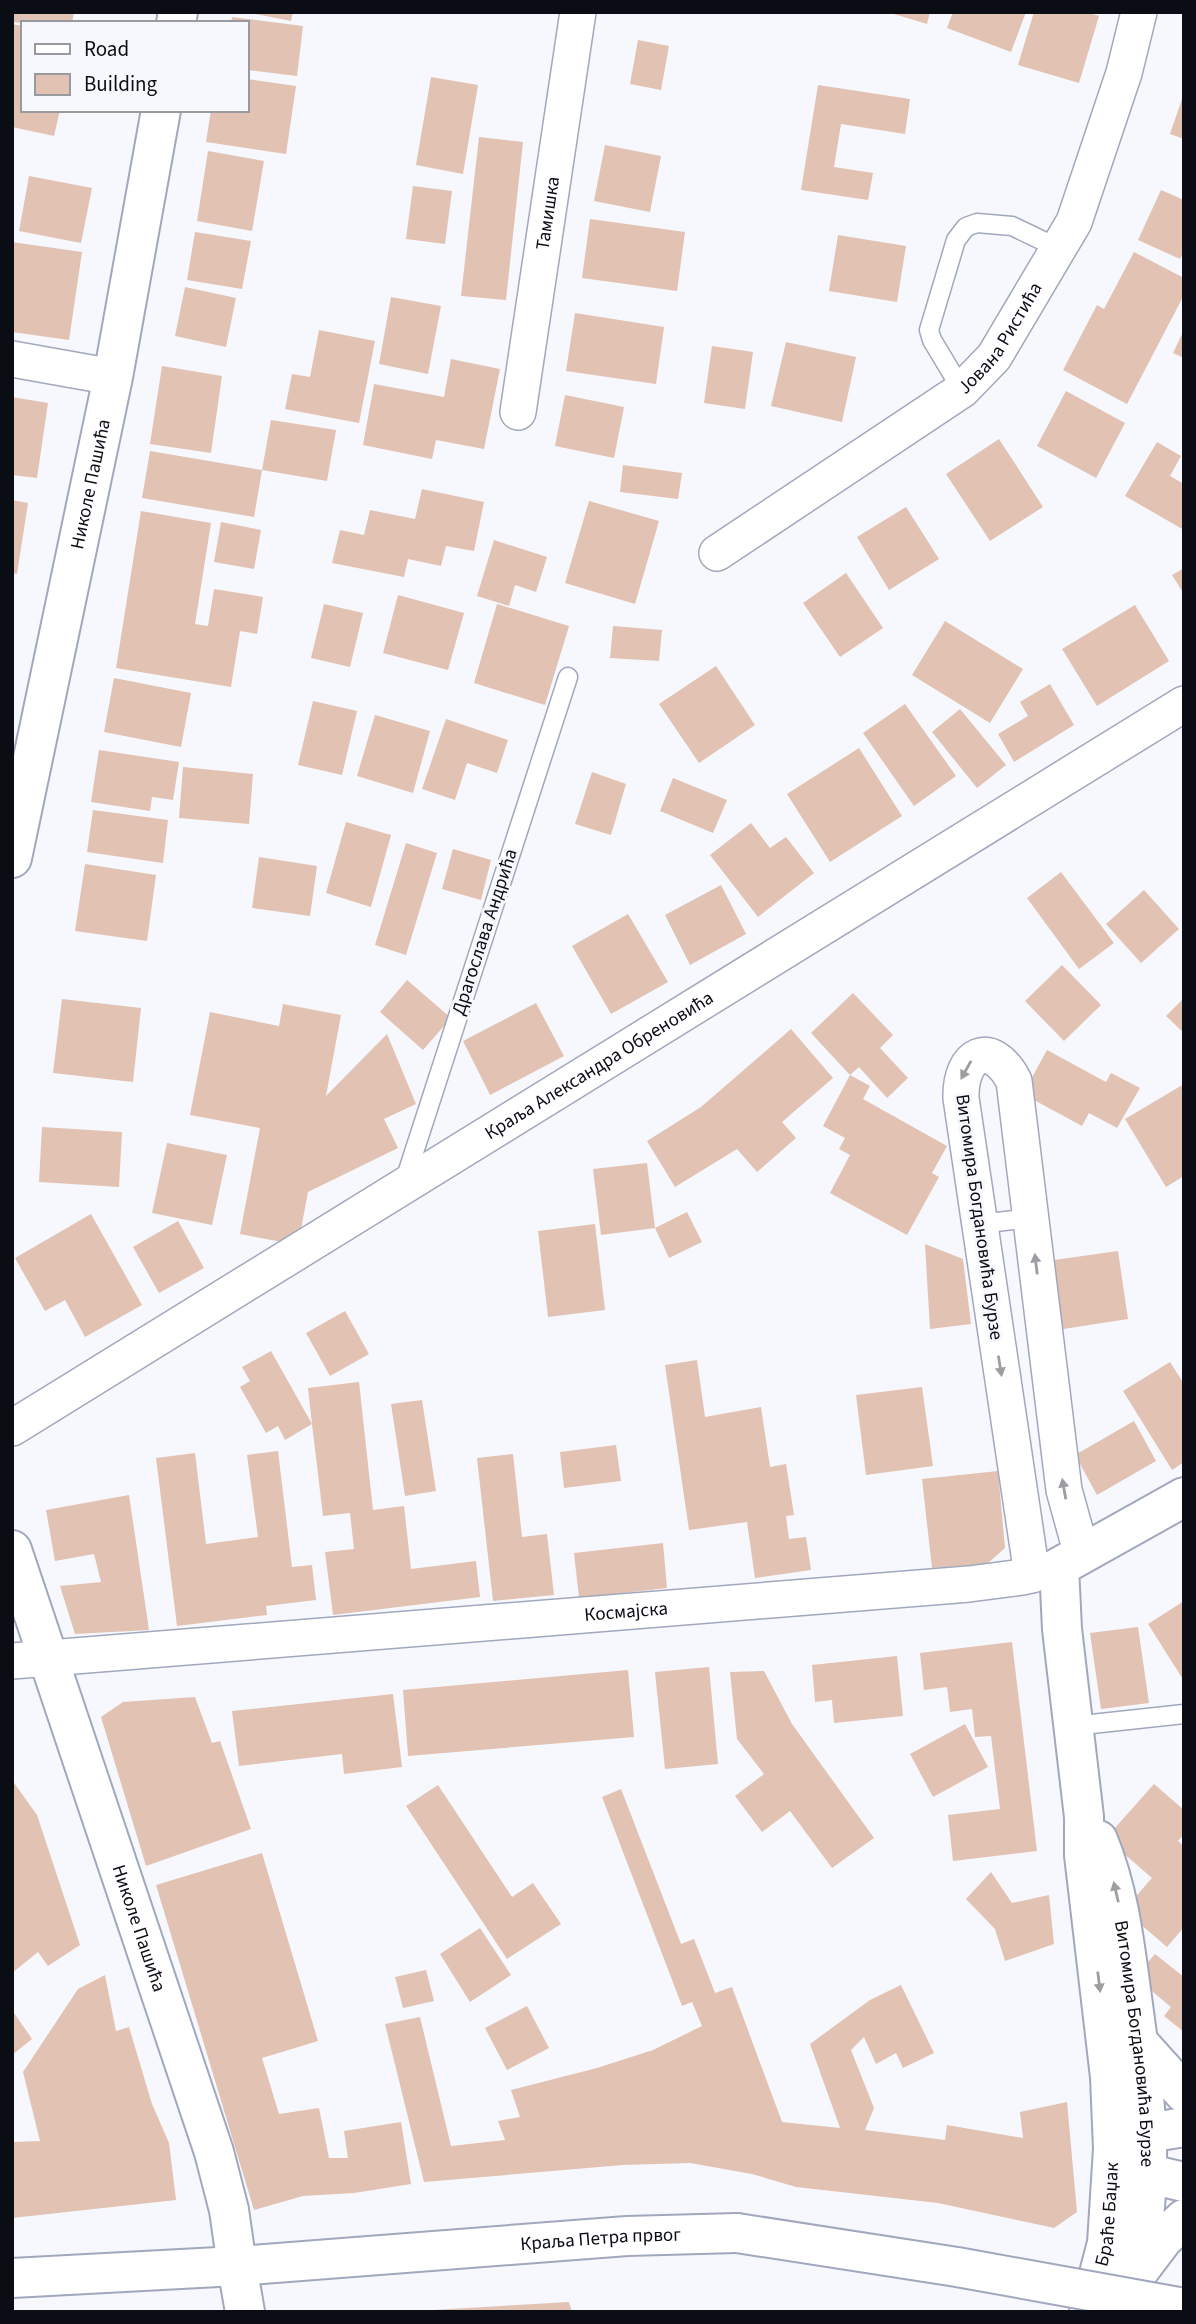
<svg xmlns="http://www.w3.org/2000/svg" width="1196" height="2324" font-family="'Source Sans 3',sans-serif">
<style>
.building{fill:#e2c2b2}
.lines{fill:none;stroke-linecap:round;stroke-linejoin:round}
.service-casing{stroke:#a1a8be;stroke-width:21}
.minor-casing{stroke:#a1a8be;stroke-width:38}
.tertiary-casing{stroke:#a1a8be;stroke-width:42}
.secondary-casing{stroke:#a1a8be;stroke-width:42}
.service{stroke:#fff;stroke-width:18}
.minor{stroke:#fff;stroke-width:35}
.tertiary{stroke:#fff;stroke-width:38}
.secondary{stroke:#fff;stroke-width:38}
.secondary-bridge-casing{stroke:#a1a8be;stroke-width:42;stroke-linecap:butt}
.secondary-bridge{stroke:#fff;stroke-width:38}
.oneway{fill:#9d9ea1}
.labels{text-anchor:middle;dominant-baseline:central;stroke-width:6;stroke-linejoin:round;paint-order:stroke}
.street-label{font-size:19px;fill:#0b0d15;stroke:#f7f8fd}
</style>
<rect width="100%" height="100%" fill="#f7f8fd"/>
<!-- building -->
<g class="building">
<path d="M12 12H74L72 23H23L12 22Z"/>
<path d="M245 12H293L291 21Z"/>
<path d="M887 12H930L927 24Z"/>
<path d="M953 12H1026L1011 52 947 28Z"/>
<path d="M1034 12H1087L1099 16 1079 83 1018 65Z"/>
<path d="M232 17 303 26 297 76 247 70V23H231Z"/>
<path d="M12 24 23 26V110H60L54 136 12 127Z"/>
<path d="M638 40 669 46 661 90 630 84Z"/>
<path d="M431 77 478 85 463 174 416 165Z"/>
<path d="M247 79 296 86 286 154 206 142 211 110H247Z"/>
<path d="M818 85 910 99 905 134 841 124 834 167 873 173 868 200 801 190Z"/>
<path d="M1183 96H1184V139L1170 134Z"/>
<path d="M479 137 523 142 506 300 461 296Z"/>
<path d="M605 145 661 156 650 212 594 201Z"/>
<path d="M208 151 264 161 252 231 197 221Z"/>
<path d="M29 176 92 188 81 243 19 231Z"/>
<path d="M413 186 452 191 445 244 406 239Z"/>
<path d="M1161 190 1184 200V251L1180 259 1138 240Z"/>
<path d="M590 219 685 232 677 291 582 278Z"/>
<path d="M195 232 251 241 242 289 187 280Z"/>
<path d="M838 235 906 246 897 302 829 291Z"/>
<path d="M12 242 82 252 69 340 12 332Z"/>
<path d="M1134 252 1184 278V295L1127 404 1063 370 1097 305 1104 309Z"/>
<path d="M185 287 236 298 226 347 175 336Z"/>
<path d="M391 297 441 306 428 374 379 364Z"/>
<path d="M575 313 664 327 656 384 566 371Z"/>
<path d="M319 330 375 341 359 423 285 409 292 374 310 377Z"/>
<path d="M1184 330V358L1173 353Z"/>
<path d="M786 342 856 357 842 422 771 406Z"/>
<path d="M712 346 753 352 745 409 704 403Z"/>
<path d="M451 359 500 369 484 449 436 440 432 459 363 445 374 384 444 397Z"/>
<path d="M162 366 222 376 211 453 150 444Z"/>
<path d="M1066 391 1125 423 1096 478 1037 446Z"/>
<path d="M565 395 624 407 614 458 555 446Z"/>
<path d="M12 397 48 403 37 478 12 475Z"/>
<path d="M271 420 336 430 327 481 262 470Z"/>
<path d="M999 439 1043 507 990 541 946 474Z"/>
<path d="M1157 442 1181 456 1170 476 1184 484V530L1125 496Z"/>
<path d="M150 451 262 470 254 517 142 498Z"/>
<path d="M623 465 682 473 678 499 620 492Z"/>
<path d="M422 489 484 502 474 551 446 546 441 566 408 559 404 577 332 563 340 530 364 535 370 510 415 519Z"/>
<path d="M12 500 28 503 17 574 12 573Z"/>
<path d="M589 501 659 521 635 604 565 583Z"/>
<path d="M906 507 939 559 889 590 857 537Z"/>
<path d="M141 511 211 523 195 624 208 626 214 589 263 597 257 634 240 631 231 687 116 668Z"/>
<path d="M221 522 261 530 254 569 214 562Z"/>
<path d="M494 540 547 557 536 592 515 585 509 606 477 596Z"/>
<path d="M1184 568V594L1172 575Z"/>
<path d="M846 573 883 628 840 657 803 603Z"/>
<path d="M398 595 464 613 448 670 383 653Z"/>
<path d="M324 604 363 613 350 667 311 658Z"/>
<path d="M497 604 569 626 545 705 474 683Z"/>
<path d="M1135 605 1169 661 1097 706 1062 649Z"/>
<path d="M945 621 1023 669 990 723 912 675Z"/>
<path d="M613 626 662 630 659 661 610 658Z"/>
<path d="M716 666 755 725 699 763 659 704Z"/>
<path d="M114 678 191 693 181 747 104 732Z"/>
<path d="M1050 684 1074 725 1014 762 998 734 1028 716 1020 702Z"/>
<path d="M313 701 357 711 342 775 298 765Z"/>
<path d="M905 704 956 776 914 806 863 733Z"/>
<path d="M960 709 1006 765 977 788 932 732Z"/>
<path d="M375 715 430 731 413 793 357 776Z"/>
<path d="M446 719 508 740 497 773 467 763 455 800 422 789Z"/>
<path d="M859 748 902 816 830 862 787 794Z"/>
<path d="M99 750 179 762 173 800 152 797 150 811 91 802Z"/>
<path d="M183 767 253 774 249 824 179 818Z"/>
<path d="M592 772 626 784 611 835 575 824Z"/>
<path d="M673 778 727 800 713 833 660 811Z"/>
<path d="M93 810 168 820 163 863 87 852Z"/>
<path d="M346 822 391 835 371 907 326 893Z"/>
<path d="M751 823 770 848 786 837 814 873 758 917 710 855Z"/>
<path d="M406 843 437 853 406 955 375 945Z"/>
<path d="M453 849 491 860 481 900 442 889Z"/>
<path d="M259 857 317 866 310 916 252 908Z"/>
<path d="M85 864 156 875 147 941 75 931Z"/>
<path d="M1061 872 1114 943 1079 969 1027 898Z"/>
<path d="M721 885 746 934 690 965 665 915Z"/>
<path d="M1144 890 1179 929 1141 963 1106 924Z"/>
<path d="M628 914 668 982 611 1014 572 946Z"/>
<path d="M1062 965 1101 1005 1064 1041 1025 1001Z"/>
<path d="M407 980 451 1018 423 1050 380 1012Z"/>
<path d="M853 993 893 1035 880 1048 908 1078 887 1098 859 1067 850 1075 811 1033Z"/>
<path d="M1184 998V1033L1166 1016Z"/>
<path d="M62 999 141 1008 133 1082 53 1073Z"/>
<path d="M536 1003 564 1056 490 1095 463 1041Z"/>
<path d="M283 1004 341 1015 326 1096 387 1034 416 1104 384 1119 398 1148 308 1192 298 1245 240 1234 260 1128 190 1115 210 1012 279 1026Z"/>
<path d="M791 1029 833 1078 782 1122 796 1138 757 1172 737 1149 675 1187 647 1141 701 1107Z"/>
<path d="M1047 1050 1106 1082 1111 1073 1140 1088 1117 1128 1089 1113 1082 1126 1023 1094Z"/>
<path d="M850 1075 870 1086 863 1099 947 1146 932 1173 939 1177 907 1235 830 1193 850 1155 839 1149 845 1138 823 1126Z"/>
<path d="M1184 1084V1176L1166 1187 1125 1119Z"/>
<path d="M42 1127 122 1132 119 1187 39 1182Z"/>
<path d="M167 1143 227 1155 212 1225 152 1213Z"/>
<path d="M647 1163 655 1228 687 1212 702 1242 669 1258 655 1228 601 1235 593 1169Z"/>
<path d="M91 1214 142 1305 85 1337 65 1300 45 1311 15 1258Z"/>
<path d="M178 1221 204 1268 159 1293 133 1247Z"/>
<path d="M595 1224 605 1310 548 1317 538 1231Z"/>
<path d="M925 1244 963 1259 971 1324 930 1329Z"/>
<path d="M1118 1251 1128 1319 1057 1330 1047 1261Z"/>
<path d="M345 1311 369 1354 330 1376 306 1333Z"/>
<path d="M271 1351 312 1424 308 1388 359 1382 373 1510 404 1506 411 1569 476 1561 480 1597 333 1615 325 1552 354 1549 350 1513 323 1516 312 1424 285 1440 278 1426 266 1433 240 1387 250 1381 242 1367Z"/>
<path d="M697 1360 705 1417 761 1407 770 1467 786 1464 794 1515 786 1516 789 1539 806 1537 811 1570 755 1578 747 1522 689 1530 665 1365Z"/>
<path d="M1170 1362 1184 1384V1462L1172 1470 1123 1391Z"/>
<path d="M922 1387 933 1466 866 1475 856 1395Z"/>
<path d="M422 1400 436 1491 405 1496 391 1404Z"/>
<path d="M1134 1421 1156 1461 1097 1495 1075 1455Z"/>
<path d="M616 1445 621 1481 564 1488 560 1452Z"/>
<path d="M278 1451 292 1567 312 1565 316 1600 266 1606 267 1615 177 1626 156 1458 195 1453 206 1544 258 1537 247 1455Z"/>
<path d="M513 1454 522 1537 547 1534 554 1595 493 1601 477 1458Z"/>
<path d="M998 1471 1005 1548 987 1564 932 1568 922 1479Z"/>
<path d="M129 1495 149 1630 75 1634 60 1586 101 1582 94 1554 55 1561 46 1510Z"/>
<path d="M663 1543 667 1588 579 1598 574 1553Z"/>
<path d="M1184 1601V1681L1148 1624Z"/>
<path d="M1138 1627 1149 1703 1101 1709 1090 1633Z"/>
<path d="M1012 1642 1037 1851 953 1861 948 1815 1000 1809 991 1736 975 1737 972 1709 950 1712 947 1687 924 1690 920 1653Z"/>
<path d="M897 1656 903 1716 834 1723 832 1700 815 1702 812 1665Z"/>
<path d="M709 1667 718 1764 665 1769 655 1672Z"/>
<path d="M628 1670 634 1737 408 1756 403 1690Z"/>
<path d="M764 1671 792 1724 874 1838 832 1868 790 1811 762 1832 735 1796 764 1774 737 1739 730 1672Z"/>
<path d="M393 1694 402 1767 344 1774 342 1754 239 1766 232 1711Z"/>
<path d="M195 1697 212 1743 220 1741 251 1829 146 1866 101 1717 123 1702Z"/>
<path d="M965 1724 988 1767 933 1797 910 1754Z"/>
<path d="M12 1780 37 1815 80 1945 48 1966 38 1952 12 1973Z"/>
<path d="M1154 1784 1184 1810V1834L1178 1841 1184 1846V1927L1167 1947 1124 1910 1152 1878 1106 1838Z"/>
<path d="M438 1785 512 1897 533 1883 561 1924 507 1959 406 1806Z"/>
<path d="M621 1789 681 1944 694 1939 715 1993 732 1987 782 2122 840 2128 810 2044 870 2000 901 1985 934 2053 903 2068 896 2053 876 2064 864 2037 851 2050 874 2108 865 2130 945 2140 947 2125 1023 2138 1020 2112 1067 2102 1077 2212 1054 2228 938 2203 796 2187 752 2174 690 2163 623 2165 424 2182 385 2024 420 2017 451 2146 505 2140 498 2121 520 2117 511 2090 597 2068 653 2050 702 2026 692 2002 682 2006 602 1797Z"/>
<path d="M262 1853 318 2041 262 2058 279 2114 319 2108 329 2158H348L344 2131 401 2122 411 2184 354 2193 303 2196 254 2210 156 1885Z"/>
<path d="M991 1872 1012 1903 1049 1895 1054 1944 1005 1961 995 1929 966 1899Z"/>
<path d="M480 1928 511 1975 470 2002 440 1954Z"/>
<path d="M1155 1954 1184 1977V2032L1164 2016 1171 2007 1135 1977Z"/>
<path d="M426 1970 434 2001 403 2008 395 1977Z"/>
<path d="M105 1975 116 2031 129 2027 152 2104 169 2143 176 2200 12 2218V2142L40 2141 23 2072 78 1989Z"/>
<path d="M527 2006 549 2048 507 2070 485 2028Z"/>
<path d="M12 2010 32 2039 12 2055Z"/>
<path d="M569 2302 572 2312H432V2310Z"/>
</g>
<g class="lines">
<defs>
<g id="service">
<path d="M962 390 932 340 929 330 956 240 966 227 977 223 1012 226 1058 248"/>
<path d="M404 1183 568 677"/>
<path d="M979 1224 1031 1218"/>
<path d="M1073 1726 1184 1714"/>
</g>
<g id="minor">
<path d="M12 359 113 377"/>
<path id="s1" d="M518 412 578 12"/>
<path id="s2" d="M717 553 962 390 994 357 1074 222 1124 73 1139 12"/>
<path id="s3" d="M12 1428 1184 704"/>
<path d="M1032 1575 961 1098C960 1054 991 1037 1014 1081L1064 1490 1082 1555"/>
<path id="s4" d="M12 1661 969 1584 1023 1577 1054 1568"/>
</g>
<g id="tertiary">
<path d="M176 23 178 12"/>
<path id="s5" d="M12 858 113 377 161 110"/>
<path id="s6" d="M12 1550 214 2152 229 2210 237 2266"/>
<path id="s7" d="M1098 1840C1118 1888 1124 1938 1131 1990 1145 2093 1157 2172 1135 2276"/>
<path d="M1113 2149 1110 2077 1084 1855V1817L1062 1629 1059 1567 1184 1497"/>
</g>
<g id="secondary">
<path d="M1138 2042 1184 2093"/>
<path d="M1113 2149 1149 2174 1184 2182"/>
<path d="M1113 2149 1148 2133 1184 2127"/>
<path d="M237 2266 245 2312"/>
<path id="s8" d="M12 2278 237 2266 627 2236 737 2233"/>
<path id="s9" d="M1089 2312 1107 2243 1113 2149"/>
<path d="M1125 2312 1135 2276 1163 2239 1184 2219"/>
</g>
</defs>
<!-- service casing -->
<use href="#service" class="service-casing"/>
<!-- minor casing -->
<use href="#minor" class="minor-casing"/>
<!-- tertiary casing -->
<use href="#tertiary" class="tertiary-casing"/>
<!-- secondary casing -->
<use href="#secondary" class="secondary-casing"/>
<!-- service -->
<use href="#service" class="service"/>
<!-- minor -->
<use href="#minor" class="minor"/>
<!-- tertiary -->
<use href="#tertiary" class="tertiary"/>
<!-- secondary -->
<use href="#secondary" class="secondary"/>
<defs>
<path id="secondary-bridge" d="M737 2233 957 2267 1184 2308"/>
</defs>
<!-- secondary-bridge casing -->
<use href="#secondary-bridge" class="secondary-bridge-casing"/>
<!-- secondary-bridge -->
<use href="#secondary-bridge" class="secondary-bridge"/>
</g>
<!-- one-way arrows -->
<defs><path id="oneway-solid" d="M-6-.8H1V-3.2L6.5 0L1 3.2V.8H-6Z" transform="scale(1.75)"/></defs>
<g class="oneway">
<use href="#oneway-solid" transform="translate(966 1070) rotate(119)"/>
<use href="#oneway-solid" transform="translate(1036 1264) rotate(-97)"/>
<use href="#oneway-solid" transform="translate(1000 1366) rotate(81)"/>
<use href="#oneway-solid" transform="translate(1064 1489) rotate(-100)"/>
<use href="#oneway-solid" transform="translate(1116 1892) rotate(-103)"/>
<use href="#oneway-solid" transform="translate(1099 1982) rotate(83)"/>
</g>
<g class="labels">
<!-- street labels -->
<g class="street-label">
<text stroke="none"><textPath href="#s1" startOffset="201">Тамишка</textPath></text>
<text stroke="none"><textPath href="#s2" startOffset="359">Јована Ристића</textPath></text>
<text stroke="none"><textPath href="#s5" startOffset="382">Николе Пашића</textPath></text>
<text transform="translate(485 932) rotate(-72)">Драгослава Андрића</text>
<text stroke="none"><textPath href="#s3" startOffset="690">Краља Александра Обреновића</textPath></text>
<text transform="translate(979 1217) rotate(82)">Витомира Богдановића Бурзе</text>
<text stroke="none"><textPath href="#s4" startOffset="616">Космајска</textPath></text>
<text stroke="none"><textPath href="#s6" startOffset="399">Николе Пашића</textPath></text>
<text stroke="none"><textPath href="#s7" startOffset="208">Витомира Богдановића Бурзе</textPath></text>
<text stroke="none"><textPath href="#s9" startOffset="100">Браће Баџак</textPath></text>
<text stroke="none"><textPath href="#s8" startOffset="590">Краља Петра првог</textPath></text>
</g>
</g>
<!-- border -->
<rect width="1196" height="2324" fill="none" stroke="#0b0d15" stroke-width="28"/>
<!-- legend -->
<rect x="21" y="21" width="228" height="91" fill="#f7f8fd" stroke="#999aa0" stroke-width="2"/>
<rect x="35" y="44" width="35" height="10" fill="#ffffff" stroke="#999aa0" stroke-width="2"/>
<text x="84" y="56" font-size="21" fill="#0b0d15">Road</text>
<rect x="35" y="74" width="35" height="21" fill="#e2c2b2" stroke="#999aa0" stroke-width="2"/>
<text x="84" y="91" font-size="21" fill="#0b0d15">Building</text>
</svg>
